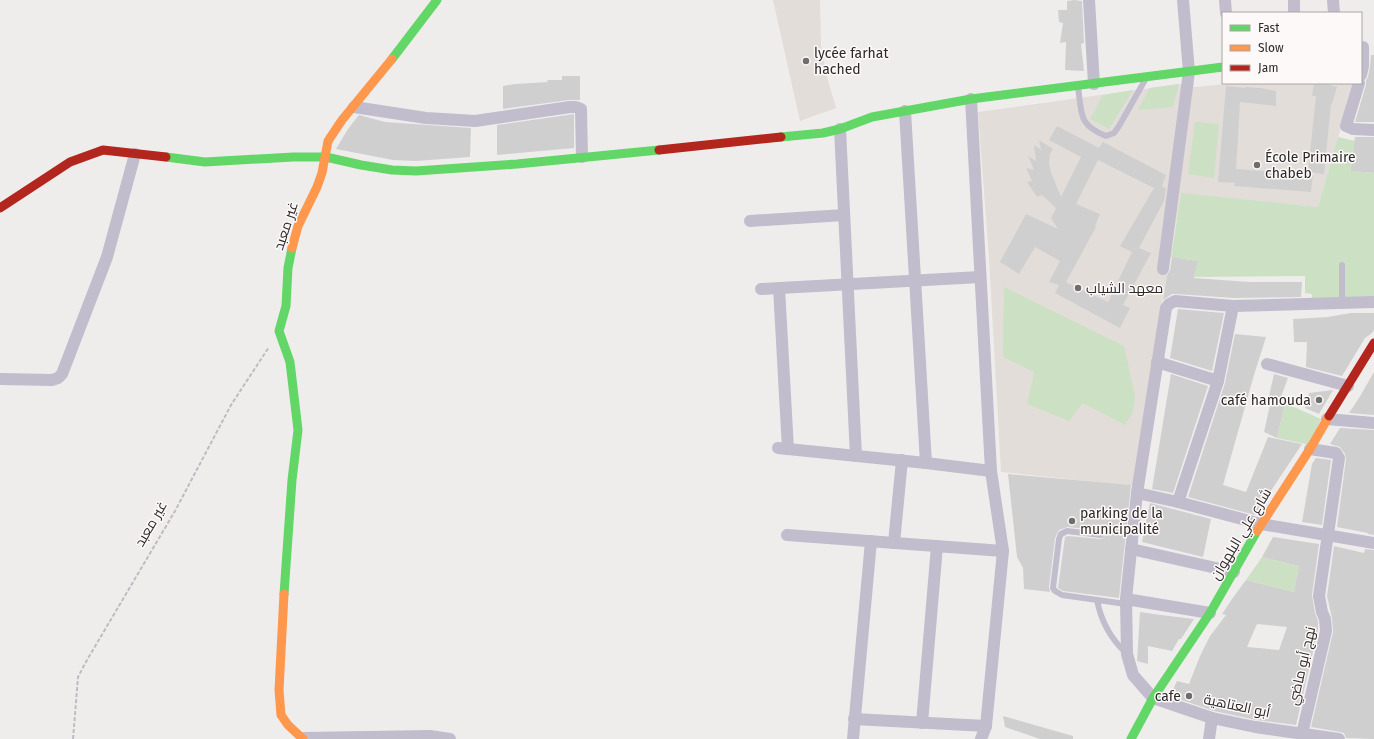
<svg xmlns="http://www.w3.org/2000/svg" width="1374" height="739" font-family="'Fira Sans',Cairo,sans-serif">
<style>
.built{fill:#e3ddd9}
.green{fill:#cce0c4}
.building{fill:#d0cfcf;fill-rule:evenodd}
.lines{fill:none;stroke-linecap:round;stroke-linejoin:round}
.path{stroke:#bfbbc5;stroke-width:2;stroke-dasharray:4 2;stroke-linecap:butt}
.lane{stroke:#c1bdcd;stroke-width:6}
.street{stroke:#c1bdcd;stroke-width:12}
.fast{stroke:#63d668;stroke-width:9}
.slow{stroke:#ff974d;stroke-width:9}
.jam{stroke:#b3261e;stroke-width:9}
.poi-dot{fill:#706e6d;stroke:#fdf9f8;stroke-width:1.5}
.labels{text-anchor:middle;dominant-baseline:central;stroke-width:3;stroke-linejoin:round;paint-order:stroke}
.poi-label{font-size:14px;fill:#2b2929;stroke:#fdf9f8;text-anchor:start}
.street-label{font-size:14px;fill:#2b2929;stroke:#fdf9f8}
</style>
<rect width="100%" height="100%" fill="#efedec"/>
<!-- built -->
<g class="built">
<path d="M773 0H820L821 45 827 77 836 108 800 121Z"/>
<path d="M1238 83H1354L1318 207 1181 194 1162 303 1134 486 1001 472 989 258 978 112 1179 84 1196 87Z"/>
</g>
<!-- green -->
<g class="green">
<path d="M1179 84 1173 107 1138 110 1150 88Z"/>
<path d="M1133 90 1109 129 1090 119 1103 95Z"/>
<path d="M1195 122 1219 124 1214 178 1188 174Z"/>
<path d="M1338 137 1355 141 1352 171 1374 173V300L1312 303V294L1305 293V276L1194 277 1198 261 1171 257 1181 193 1318 207Z"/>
<path d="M1004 287 1124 346 1135 396 1133 412 1125 425 1083 403 1069 421 1027 404 1034 372 1003 357Z"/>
<path d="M1285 403 1321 419 1310 445 1277 438Z"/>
<path d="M1262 557 1299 566 1294 592 1246 580Z"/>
</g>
<!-- building -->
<g class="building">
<path d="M1074 0 1082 1 1084 43 1081 44 1084 71 1065 70 1066 42 1060 43 1063 23 1059 22 1058 10H1067V1Z"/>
<path d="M1371 55H1374V122H1355L1366 85V80L1368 77 1370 66Z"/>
<path d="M562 76H580V100H569L503 109V86L515 84 548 82 547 80H562Z"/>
<path d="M1314 83H1330V85L1337 87 1332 104H1331L1324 174 1308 172 1316 96H1312Z"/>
<path d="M1226 86 1245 88V87L1261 88 1276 91V106L1240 102 1236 169 1313 175 1311 192 1234 186 1235 183 1218 182Z"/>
<path d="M574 114V148L497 155V125Z"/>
<path d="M359 115 385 122 471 128 470 157 416 161 393 160 336 149 348 129Z"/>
<path d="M1057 126 1099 148 1103 142 1166 175 1162 186 1166 189 1164 201 1139 248 1151 253 1123 305 1130 308 1120 328 1055 293 1059 285 1049 282 1060 261 1035 247 1019 274 1000 262 1026 214 1058 229 1051 218 1056 208 1042 195 1037 197 1027 182 1032 181 1026 168 1034 170 1028 156 1036 161 1034 145 1041 150 1039 140 1053 149 1050 154 1049 162 1051 172 1061 197 1081 157 1049 140ZM1098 160 1154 188 1120 246 1132 252 1108 302 1066 282 1096 227 1095 226 1100 214 1076 204Z"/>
<path d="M1355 137H1374V173L1351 171Z"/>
<path d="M1172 257 1198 261 1194 278 1249 282H1302L1301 297 1233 298 1176 294H1172L1163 300 1167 275 1170 270Z"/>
<path d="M1178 309 1224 313 1212 371 1170 358Z"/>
<path d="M1351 313H1374V330L1372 333 1365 338 1342 376 1306 367 1307 342H1294L1293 319 1328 317Z"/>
<path d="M1235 334 1266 337 1254 375 1223 485 1246 492 1268 437 1302 444 1255 515 1188 497 1225 383Z"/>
<path d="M1374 372V415L1349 413 1359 398Z"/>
<path d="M1171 374 1208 386 1173 493 1152 489Z"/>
<path d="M1274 374 1288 378 1279 402 1285 403 1277 438 1264 432 1272 396H1269Z"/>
<path d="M1333 390 1319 414 1305 408 1309 393Z"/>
<path d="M1340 428 1374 430V535L1368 534V533L1337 527 1346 459 1345 454 1340 447 1330 444Z"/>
<path d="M1316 458 1331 460 1322 525 1302 522 1312 464Z"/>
<path d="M1008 474 1131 485 1119 598 1063 591 1058 588 1065 537 1068 536 1101 539 1105 536V533L1102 531 1068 527 1059 530 1055 538 1049 587 1050 592 1024 589 1023 568 1017 557Z"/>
<path d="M1150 503 1211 519 1203 557 1142 542Z"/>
<path d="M1273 537 1319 544 1312 595 1315 613 1318 621V630L1296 725 1256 720 1214 711 1170 696 1177 681 1189 684 1200 656 1210 636 1226 615 1222 614 1232 599 1246 580 1294 592 1299 566 1262 557ZM1257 624 1287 627 1279 650 1247 647Z"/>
<path d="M1334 546 1364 553 1365 549 1374 550V739L1346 738 1344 733 1340 732 1311 727 1333 632 1332 618 1327 596Z"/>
<path d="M1140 612 1161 615 1194 619 1181 639H1179L1172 651 1148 646V664L1137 661Z"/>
<path d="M1003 716 1073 736V739H1040L1005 727Z"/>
</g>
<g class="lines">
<!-- path -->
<path class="path" d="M73 739 78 677 87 660 175 511 231 405 269 347"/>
<!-- lane -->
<g class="lane">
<path d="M1078 87C1082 114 1078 125 1106 136L1114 133 1119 126 1145 80"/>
<path d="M1342 265V303"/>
<path d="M1101 535 1067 531 1061 534 1059 539 1053 588 1055 591 1062 595 1126 604"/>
<path d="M1097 600C1101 621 1110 638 1126 653"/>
</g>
<!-- street -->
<g class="street">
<path d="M1089 0 1094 84"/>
<path d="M1225 0 1226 13"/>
<path d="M1294 0V13"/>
<path d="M1333 0 1334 13"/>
<path d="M1361 75 1363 66V47"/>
<path d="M1359 83 1346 126 1353 129 1374 130"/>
<path d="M971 99 991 471 1003 551 986 726 981 739"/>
<path d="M354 107 426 118 475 121 570 107H576L581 109 582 157"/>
<path d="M905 111 926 463"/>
<path d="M840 129 856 456"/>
<path d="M750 221 844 215"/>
<path d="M1163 269 1189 72 1183 0"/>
<path d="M779 288 788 449"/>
<path d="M761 289 980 277"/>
<path d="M1157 362 1218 381 1233 306"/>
<path d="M1267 364 1348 386"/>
<path d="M0 379 52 380 58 378 62 374 107 257 135 154"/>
<path d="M1327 419 1374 423"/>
<path d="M778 448 926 463 991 471"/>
<path d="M1137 493 1178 502 1218 381"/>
<path d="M1178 502 1261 524 1374 543"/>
<path d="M787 535 1003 551"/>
<path d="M894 543 902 460"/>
<path d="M1131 549 1234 572"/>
<path d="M1126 599 1127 654 1133 675 1153 698 1212 718 1255 727 1339 739"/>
<path d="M1210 613 1126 599 1137 493 1166 308 1169 304 1175 301 1233 306 1374 302"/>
<path d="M854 719 986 726"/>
<path d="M922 723 937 546"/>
<path d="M1302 734 1326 631 1325 619 1322 612 1319 596 1339 458 1336 453 1310 449"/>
<path d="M303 738 430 736 450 739"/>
<path d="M853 739 871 541"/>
<path d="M1209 739 1212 718"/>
</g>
<!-- fast -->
<g class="fast">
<path d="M392 59 437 0"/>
<path d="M781 137 823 133 840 129 872 117 971 99 1223 67"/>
<path d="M166 157 205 162 293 157H326L361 165 392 170 416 171 517 164 659 150"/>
<path d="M284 594 292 480 298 430 290 362 279 331 286 306 288 268 292 248"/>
<path d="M1131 739 1153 698 1210 613 1257 531"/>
</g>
<!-- slow -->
<g class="slow">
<path d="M292 248 298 226 317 187 322 173 328 141 342 120 392 59"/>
<path d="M1257 531 1310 449 1329 416"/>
<path d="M284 594 279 690 281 715 288 725 303 739"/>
</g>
<!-- jam -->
<g class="jam">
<path d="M659 150 781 137"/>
<path d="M0 208 70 162 103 150 166 157"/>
<path d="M1329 416 1374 343"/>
</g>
</g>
<!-- markers -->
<g class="poi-dot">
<circle cx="806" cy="61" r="4"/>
<circle cx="1257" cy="165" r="4"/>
<circle cx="1078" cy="288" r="4"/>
<circle cx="1319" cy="400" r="4"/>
<circle cx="1072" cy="521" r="4"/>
<circle cx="1189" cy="696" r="4"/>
</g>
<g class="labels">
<!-- poi labels -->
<g class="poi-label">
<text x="814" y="53">lycée farhat<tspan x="814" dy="16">hached</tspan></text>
<text x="1265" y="157">École Primaire<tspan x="1265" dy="16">chabeb</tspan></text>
<text x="1086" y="288">معهد الشياب</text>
<text x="1311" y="400" text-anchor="end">café hamouda</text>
<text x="1080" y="513">parking de la<tspan x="1080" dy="16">municipalité</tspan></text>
<text x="1181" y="696" text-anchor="end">cafe</text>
</g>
<!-- street labels -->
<g class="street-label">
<text transform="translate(286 226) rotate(-72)">غير معبد</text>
<text transform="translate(151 524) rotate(-60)">غير معبد</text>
<text transform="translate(1241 534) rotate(-59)">شارع علي البلهوان</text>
<text transform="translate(1302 666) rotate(-77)">نهج أبو ماضي</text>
<text transform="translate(1237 706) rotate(12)">أبو العتاهية</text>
</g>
</g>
<!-- legend -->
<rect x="1222" y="12" width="140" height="72" fill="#fdf9f8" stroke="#a9a6a5"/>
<rect x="1230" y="25" width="20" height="6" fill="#63d668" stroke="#a9a6a5"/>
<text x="1258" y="32" font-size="12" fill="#2b2929">Fast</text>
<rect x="1230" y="45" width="20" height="6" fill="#ff974d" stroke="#a9a6a5"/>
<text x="1258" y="52" font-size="12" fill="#2b2929">Slow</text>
<rect x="1230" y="65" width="20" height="6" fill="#b3261e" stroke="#a9a6a5"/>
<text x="1258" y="72" font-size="12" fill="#2b2929">Jam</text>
</svg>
